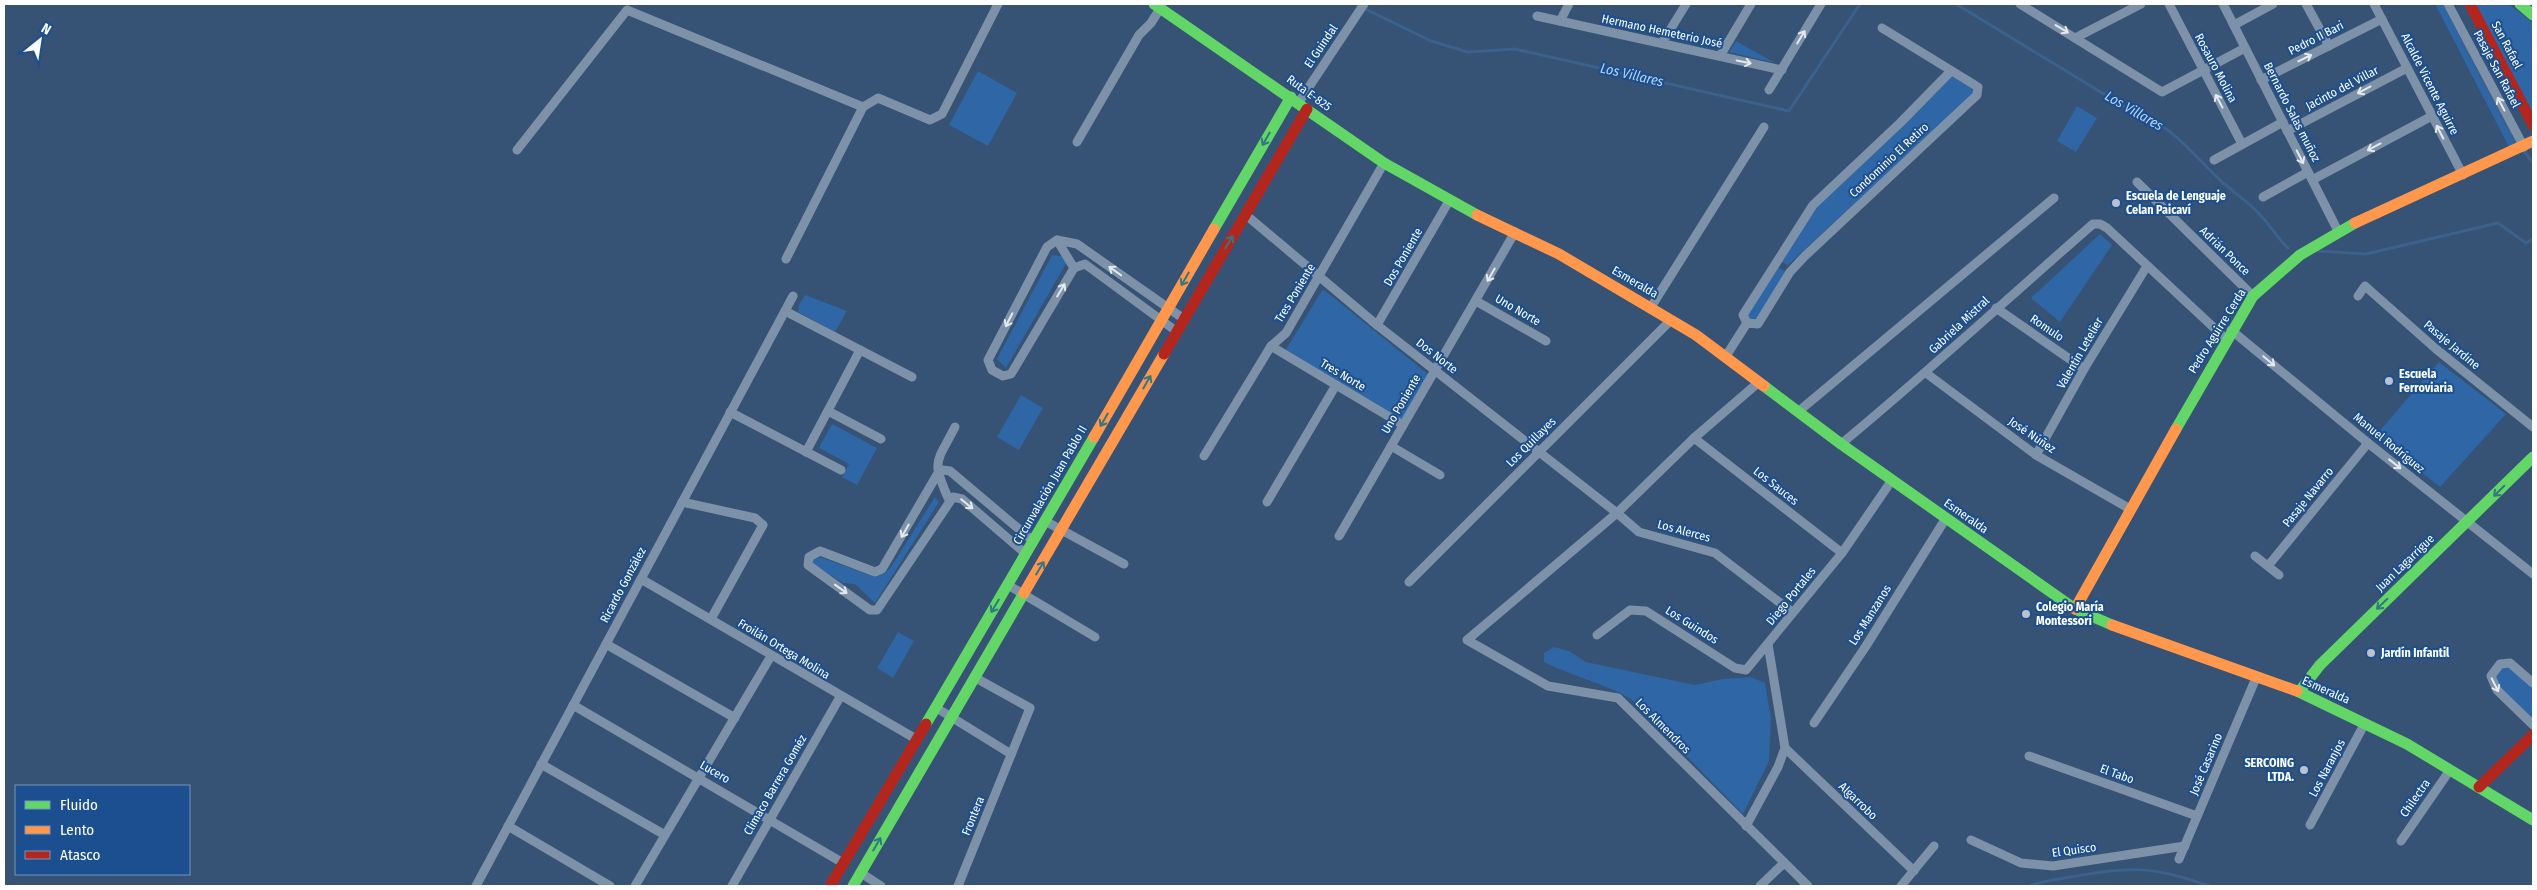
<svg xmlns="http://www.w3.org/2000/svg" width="2537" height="890" font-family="'Fira Sans Condensed',sans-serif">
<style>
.green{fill:#2f66a5}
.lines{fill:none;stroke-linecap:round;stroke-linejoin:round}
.stream{stroke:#3b618d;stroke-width:3}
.street{stroke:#7d92a8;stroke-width:9}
.fast{stroke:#63d668;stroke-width:11}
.slow{stroke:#ff974d;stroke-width:11}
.jam{stroke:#b3261e;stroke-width:11}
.oneway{stroke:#e5e9ee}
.oneway2{stroke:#317883}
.poi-dot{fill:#b9c2ce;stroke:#1b4f8f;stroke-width:2}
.labels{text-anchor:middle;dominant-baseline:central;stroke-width:4;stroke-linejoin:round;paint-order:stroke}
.street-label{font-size:12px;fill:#fff;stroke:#1b4f8f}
.poi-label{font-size:12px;font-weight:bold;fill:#fff;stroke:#1b4f8f;text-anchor:start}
.water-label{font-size:14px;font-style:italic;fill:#b5d3f5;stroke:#1b4f8f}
</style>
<rect width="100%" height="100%" fill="#365274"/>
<!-- green -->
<g class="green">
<path d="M2435 4H2443L2516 143 2509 147Z"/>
<path d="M2475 4H2509L2533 23V113Z"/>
<path d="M1736 41 1775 63 1729 52Z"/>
<path d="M978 71 1017 93 988 146 949 125Z"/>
<path d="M1951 75 1972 88 1974 93 1788 265 1779 261 1817 205Z"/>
<path d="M2077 106 2097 118 2076 152 2057 141Z"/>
<path d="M2100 234 2112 245 2060 322 2031 298Z"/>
<path d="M1052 255 1061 256 1068 260 1006 368 997 359Z"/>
<path d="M1774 265 1787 272 1757 322 1748 321 1746 313Z"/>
<path d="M1323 289 1429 375 1401 422 1285 351Z"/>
<path d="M805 295 847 311 835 332 798 312 799 305Z"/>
<path d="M2439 362 2506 414 2440 487 2376 435Z"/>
<path d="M1021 395 1043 408 1019 450 997 437Z"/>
<path d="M832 424 877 448 857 485 842 477 849 464 819 448Z"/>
<path d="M935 497 939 502 875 603 855 584 843 583 813 564V560L820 557 875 577 884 574 891 567Z"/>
<path d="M898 632 914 641 893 678 877 668Z"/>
<path d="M1554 647 1569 651 1586 662 1695 685 1723 679 1751 677 1765 683 1771 719 1769 761 1743 814 1631 699C1604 683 1573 677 1544 662V653Z"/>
<path d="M2508 665 2533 686V722L2499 689 2494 673Z"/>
</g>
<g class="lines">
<!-- stream -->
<g class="stream">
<path d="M1355 4 1431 41 1468 52 1515 49 1789 111 1860 4"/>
<path d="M1956 4 2130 110C2170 122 2194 156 2223 183 2236 194 2250 203 2261 216 2271 226 2277 238 2288 248"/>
<path d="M2463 42 2517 145"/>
<path d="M2522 149 2533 163"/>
<path d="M2318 251 2366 254 2498 223 2526 243 2533 239"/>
<path d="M2030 886C2042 881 2057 879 2071 877 2128 866 2154 866 2209 886"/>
</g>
<!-- street -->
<g class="street">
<path d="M2020 4 2162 92 2245 48"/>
<path d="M2169 4 2242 144"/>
<path d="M2223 4 2338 231"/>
<path d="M2306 4 2329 46"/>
<path d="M2374 4 2463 175"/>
<path d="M2448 4 2524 147"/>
<path d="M1537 16 1782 70"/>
<path d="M1560 21 1569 4"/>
<path d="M2234 25 2273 4"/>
<path d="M2077 37 2141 4"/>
<path d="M1662 43 1686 4"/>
<path d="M1720 56 1751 4"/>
<path d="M2261 80 2382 19"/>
<path d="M1769 90 1821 4"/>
<path d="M1299 102 1364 4"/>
<path d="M2287 131 2407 68"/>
<path d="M1077 142 1139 35 1151 23 1161 7"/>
<path d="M517 150 627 10 863 107"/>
<path d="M2214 160 2283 122"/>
<path d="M2312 180 2432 116"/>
<path d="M2137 182 2253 296"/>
<path d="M2263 197 2308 172"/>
<path d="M1246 215 1377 325 1617 513 1639 532 1715 553 1792 612"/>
<path d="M1057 240 1074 268"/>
<path d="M786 259 863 107 878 98 930 120 942 114 998 4"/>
<path d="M2358 296 2365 286 2436 349 2533 427"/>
<path d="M1476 301 1546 341"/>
<path d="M1651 307 1764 127"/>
<path d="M1996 308 2084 369"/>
<path d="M785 311 912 377"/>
<path d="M1747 323 1743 315 1813 205 1900 123 1951 71"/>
<path d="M1377 325 1449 201"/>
<path d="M2231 330 2368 443 2533 574"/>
<path d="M1176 331 1085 264 1074 268 1011 374 1003 376 992 370 988 360 1047 247 1057 240 1077 244 1184 319"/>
<path d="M1271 346 1403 425"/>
<path d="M1726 356 1747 323 1758 324 1790 272 1805 256 1977 95 1978 87 1882 28"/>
<path d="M1926 373 2036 455 2130 509"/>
<path d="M1759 382 1694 438 1617 513 1467 640 1548 686 1618 698 1808 886"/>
<path d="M828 411 881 439"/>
<path d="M1799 411 2054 198"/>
<path d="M730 412 841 470"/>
<path d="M1694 438 1842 553"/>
<path d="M1841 444C1927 373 2009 297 2093 224H2100L2107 228 2226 339"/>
<path d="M1391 446 1440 475"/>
<path d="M806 452 860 350"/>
<path d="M2036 455 2084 369 2147 266"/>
<path d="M1204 456 1271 346 1286 333 1384 163"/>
<path d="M949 500C931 460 936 464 955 427"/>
<path d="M682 502 755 518 763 525 711 619"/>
<path d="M1267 502 1336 385"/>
<path d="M1045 521 1124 564"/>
<path d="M1339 536 1515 232"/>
<path d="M1026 554 962 499 953 497 877 610H870L808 565 809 557 820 551 875 572 882 569 938 473 943 470 950 471 1033 541"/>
<path d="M2255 556 2279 575"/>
<path d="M2268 566 2368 443"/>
<path d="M641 579 916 739"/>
<path d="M1409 582 1671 320"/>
<path d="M1008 585 1095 637"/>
<path d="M1597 635 1630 610 1646 611 1735 668 1746 670 1842 553 1892 480"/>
<path d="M606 644 735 718"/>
<path d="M2533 683 2510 663 2500 664 2491 676 2497 690 2533 725"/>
<path d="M573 705 843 863"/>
<path d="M935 707 1011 754"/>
<path d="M1814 723 1866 646 1946 518"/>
<path d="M1785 748 1914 871"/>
<path d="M2029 756 2197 816"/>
<path d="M541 764 665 835"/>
<path d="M2310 825 2365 723"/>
<path d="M508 826 610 886"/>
<path d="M1746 826 1778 767 1785 748 1768 644"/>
<path d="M1971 840 2021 863 2053 866 2185 846"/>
<path d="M2401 841 2450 770"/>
<path d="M2179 859 2256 678"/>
<path d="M861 873 881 886"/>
<path d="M476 886 793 296"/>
<path d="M635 886 771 656"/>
<path d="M732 886 840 697"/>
<path d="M958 886 1030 708 974 677"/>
<path d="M1760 886 1784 863"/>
<path d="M1901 886 1934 846"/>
</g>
<!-- fast -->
<g class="fast">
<path d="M1154 4 1384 163 1477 215"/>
<path d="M2520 4 2533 15"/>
<path d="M1214 229 1291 97"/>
<path d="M1764 386 1841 444 2075 609 2112 625"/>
<path d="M2176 429 2253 296 2300 255 2355 223"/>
<path d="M2297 691 2407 744 2533 820"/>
<path d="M2299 692 2320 665 2533 457"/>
<path d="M926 724 1094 437"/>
<path d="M853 886 1024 593"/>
</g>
<!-- slow -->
<g class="slow">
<path d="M1477 215 1559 254 1696 335 1764 386"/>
<path d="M2355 223 2533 141"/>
<path d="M1094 437 1214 229"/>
<path d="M1024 593 1164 354"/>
<path d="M2075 609 2176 429"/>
<path d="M2112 625 2297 691"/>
</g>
<!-- jam -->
<g class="jam">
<path d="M2470 4 2533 125"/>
<path d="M1164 354 1307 109"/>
<path d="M2479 787 2533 735"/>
<path d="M830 886 926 724"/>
</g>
</g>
<!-- one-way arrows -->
<defs><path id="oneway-shaft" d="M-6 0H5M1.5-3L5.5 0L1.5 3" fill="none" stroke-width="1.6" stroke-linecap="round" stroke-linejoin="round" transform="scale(1.25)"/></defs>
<g class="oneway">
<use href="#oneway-shaft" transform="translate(2062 29) rotate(31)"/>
<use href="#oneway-shaft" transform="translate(1801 37) rotate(-59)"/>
<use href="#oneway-shaft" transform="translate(2305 58) rotate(-26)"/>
<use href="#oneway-shaft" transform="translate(1744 62) rotate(12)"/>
<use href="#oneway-shaft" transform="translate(2364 90) rotate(152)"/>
<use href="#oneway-shaft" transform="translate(2219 101) rotate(-118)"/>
<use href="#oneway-shaft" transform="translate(2501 104) rotate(-118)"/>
<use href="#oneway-shaft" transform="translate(2440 132) rotate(-117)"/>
<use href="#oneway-shaft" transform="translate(2374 147) rotate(152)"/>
<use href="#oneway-shaft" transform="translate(2300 157) rotate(63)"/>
<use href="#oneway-shaft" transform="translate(1115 271) rotate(-145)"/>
<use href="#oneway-shaft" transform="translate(1491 275) rotate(120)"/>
<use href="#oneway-shaft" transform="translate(1061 290) rotate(-59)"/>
<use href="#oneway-shaft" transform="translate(1009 320) rotate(117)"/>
<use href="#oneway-shaft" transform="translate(2269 361) rotate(40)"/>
<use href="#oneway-shaft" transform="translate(2395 464) rotate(38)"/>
<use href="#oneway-shaft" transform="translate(967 504) rotate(39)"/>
<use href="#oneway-shaft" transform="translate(905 531) rotate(120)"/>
<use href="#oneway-shaft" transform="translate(841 589) rotate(36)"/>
<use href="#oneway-shaft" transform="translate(2495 685) rotate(63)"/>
</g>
<g class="oneway2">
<use href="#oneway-shaft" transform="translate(1266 139) rotate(120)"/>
<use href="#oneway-shaft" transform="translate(1229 242) rotate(-59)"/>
<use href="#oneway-shaft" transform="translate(1185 279) rotate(120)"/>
<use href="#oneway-shaft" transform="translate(1147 382) rotate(-60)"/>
<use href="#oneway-shaft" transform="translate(1104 420) rotate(120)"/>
<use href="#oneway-shaft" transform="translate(2499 491) rotate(135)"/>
<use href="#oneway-shaft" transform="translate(1040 568) rotate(-59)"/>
<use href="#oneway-shaft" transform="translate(2382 604) rotate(136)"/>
<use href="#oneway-shaft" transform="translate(995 606) rotate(121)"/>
<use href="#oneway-shaft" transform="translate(877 844) rotate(-60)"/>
</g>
<!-- markers -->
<g class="poi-dot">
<circle cx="2116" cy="203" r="5"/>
<circle cx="2389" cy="381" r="5"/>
<circle cx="2026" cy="614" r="5"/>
<circle cx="2371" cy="653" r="5"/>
<circle cx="2304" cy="770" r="5"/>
</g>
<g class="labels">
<!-- street labels -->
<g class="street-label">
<text transform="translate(1662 31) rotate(12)">Hermano Hemeterio José</text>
<text transform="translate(2316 38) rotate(-27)">Pedro II Bari</text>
<text transform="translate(2507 45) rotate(62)">San Rafael</text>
<text transform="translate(1321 46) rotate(-56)">El Guindal</text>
<text transform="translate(2216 68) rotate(62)">Rosauro Molina</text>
<text transform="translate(2497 69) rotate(62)">Pasaje San Rafael</text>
<text transform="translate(2430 84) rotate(63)">Alcalde Vicente Aguirre</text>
<text transform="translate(2342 88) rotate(-28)">Jacinto del Villar</text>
<text transform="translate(1309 93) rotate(36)">Ruta E-825</text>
<text transform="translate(2292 112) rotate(63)">Bernardo Salas muñoz</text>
<text transform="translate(1889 160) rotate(-43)">Condominio El Retiro</text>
<text transform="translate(2225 251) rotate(44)">Adrián Ponce</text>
<text transform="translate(1403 257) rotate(-60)">Dos Poniente</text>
<text transform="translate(1635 282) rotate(30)">Esmeralda</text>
<text transform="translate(1295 293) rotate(-59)">Tres Poniente</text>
<text transform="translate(1518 310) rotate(30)">Uno Norte</text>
<text transform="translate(1959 325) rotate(-43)">Gabriela Mistral</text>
<text transform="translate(2047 328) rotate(34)">Romulo</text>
<text transform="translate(2217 331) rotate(-58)">Pedro Aguirre Cerda</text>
<text transform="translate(2452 345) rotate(40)">Pasaje Jardine</text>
<text transform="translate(2080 353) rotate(-60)">Valentín Letelier</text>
<text transform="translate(1437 356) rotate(38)">Dos Norte</text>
<text transform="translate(1343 375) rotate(31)">Tres Norte</text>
<text transform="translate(1401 404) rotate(-60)">Uno Poniente</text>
<text transform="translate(2032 435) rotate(34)">José Núñez</text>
<text transform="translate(1531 442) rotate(-45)">Los Quillayes</text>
<text transform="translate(2389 443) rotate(39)">Manuel Rodríguez</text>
<text transform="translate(1050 485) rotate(-60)">Circunvalación Juan Pablo II</text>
<text transform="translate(1776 486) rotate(38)">Los Sauces</text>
<text transform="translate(2308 497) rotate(-51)">Pasaje Navarro</text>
<text transform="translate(1966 516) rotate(35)">Esmeralda</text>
<text transform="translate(1684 531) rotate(15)">Los Alerces</text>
<text transform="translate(2405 563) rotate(-44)">Juan Lagarrigue</text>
<text transform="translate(623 585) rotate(-62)">Ricardo González</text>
<text transform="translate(1791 596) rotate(-51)">Diego Portales</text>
<text transform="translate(1870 615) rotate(-58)">Los Manzanos</text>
<text transform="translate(1692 625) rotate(32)">Los Guindos</text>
<text transform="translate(784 649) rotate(31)">Froilán Ortega Molina</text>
<text transform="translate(2326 690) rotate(24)">Esmeralda</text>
<text transform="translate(1663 726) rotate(45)">Los Almendros</text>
<text transform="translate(2206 764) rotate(-67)">José Casarino</text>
<text transform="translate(2327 768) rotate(-62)">Los Naranjos</text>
<text transform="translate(715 772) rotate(30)">Lucero</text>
<text transform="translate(2117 774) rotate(20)">El Tabo</text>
<text transform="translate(775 785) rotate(-60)">Climaco Barrera Goméz</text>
<text transform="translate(2415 798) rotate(-55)">Chilectra</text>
<text transform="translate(1858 801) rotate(44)">Algarrobo</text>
<text transform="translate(973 816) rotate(-68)">Frontera</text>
<text transform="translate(2074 850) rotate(-8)">El Quisco</text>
</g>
<!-- poi labels -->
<g class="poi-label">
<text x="2126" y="196">Escuela de Lenguaje<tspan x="2126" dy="14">Celan Paicaví</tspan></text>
<text x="2399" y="374">Escuela<tspan x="2399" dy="14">Ferroviaria</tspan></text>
<text x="2036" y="607">Colegio María<tspan x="2036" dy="14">Montessori</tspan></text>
<text x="2381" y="653">Jardín Infantil</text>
<text x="2294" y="763" text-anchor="end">SERCOING<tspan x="2294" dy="14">LTDA.</tspan></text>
</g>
<!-- water labels -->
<g class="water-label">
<text transform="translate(1632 75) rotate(13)">Los Villares</text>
<text transform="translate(2134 111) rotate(30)">Los Villares</text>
</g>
</g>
<!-- border -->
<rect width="2537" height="890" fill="none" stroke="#ffffff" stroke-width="10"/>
<!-- legend -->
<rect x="15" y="785" width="175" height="90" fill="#1b4f8f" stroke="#7695bc"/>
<rect x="25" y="801" width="25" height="8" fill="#63d668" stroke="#7695bc"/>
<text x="60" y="810" font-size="15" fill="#ffffff">Fluido</text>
<rect x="25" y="826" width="25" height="8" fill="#ff974d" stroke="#7695bc"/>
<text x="60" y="835" font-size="15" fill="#ffffff">Lento</text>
<rect x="25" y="851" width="25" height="8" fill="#b3261e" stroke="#7695bc"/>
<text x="60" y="860" font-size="15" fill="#ffffff">Atasco</text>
<!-- north arrow -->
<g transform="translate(40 40) rotate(30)" stroke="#1b4f8f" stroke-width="4" paint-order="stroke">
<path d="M0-4L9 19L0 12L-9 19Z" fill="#ffffff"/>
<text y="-8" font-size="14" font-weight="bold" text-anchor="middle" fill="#ffffff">N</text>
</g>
</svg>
